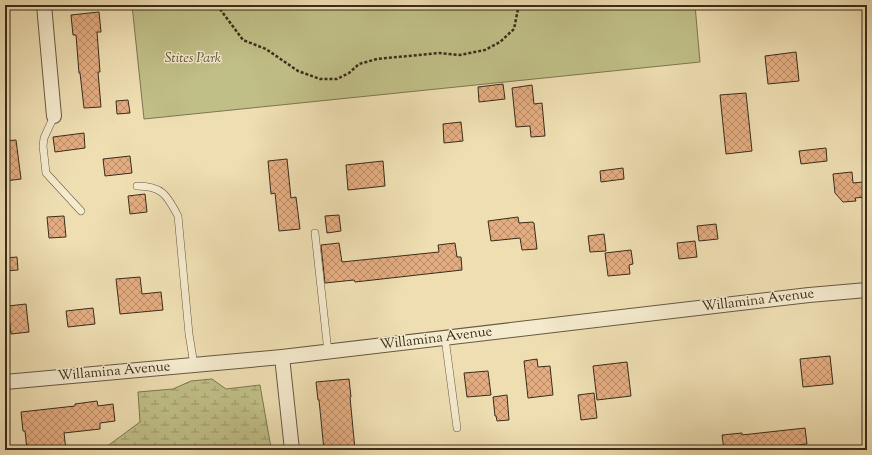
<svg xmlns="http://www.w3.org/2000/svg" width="872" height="455" font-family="'Sorts Mill Goudy',serif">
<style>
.wetland{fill:url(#wetland-marsh);stroke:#7d7650}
.green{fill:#c0bf87;stroke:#7d7650}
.building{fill:url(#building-cross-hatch);stroke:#3a2c1a}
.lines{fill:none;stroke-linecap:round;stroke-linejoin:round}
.service-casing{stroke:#675840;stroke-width:8}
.minor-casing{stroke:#675840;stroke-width:16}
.path{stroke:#3a2c1a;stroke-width:2.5;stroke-dasharray:3 2;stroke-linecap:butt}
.service{stroke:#f4eacd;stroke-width:7}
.minor{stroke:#f4eacd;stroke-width:14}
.labels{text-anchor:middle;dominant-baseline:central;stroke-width:3;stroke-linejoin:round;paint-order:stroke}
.park-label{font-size:14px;font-style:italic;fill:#5c5135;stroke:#f4eacd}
.street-label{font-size:14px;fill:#3a2c1a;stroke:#f4eacd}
</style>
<defs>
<pattern id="wetland-marsh" width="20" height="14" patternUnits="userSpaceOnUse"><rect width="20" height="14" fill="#c0bf87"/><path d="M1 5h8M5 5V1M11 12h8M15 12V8" fill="none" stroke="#9d9b6e"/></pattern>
<pattern id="building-cross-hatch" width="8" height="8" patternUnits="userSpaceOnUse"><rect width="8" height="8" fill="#e4ad81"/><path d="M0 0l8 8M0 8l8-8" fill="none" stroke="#ba8d69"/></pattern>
</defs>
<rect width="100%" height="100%" fill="#eedeb2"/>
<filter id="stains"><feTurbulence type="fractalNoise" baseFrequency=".005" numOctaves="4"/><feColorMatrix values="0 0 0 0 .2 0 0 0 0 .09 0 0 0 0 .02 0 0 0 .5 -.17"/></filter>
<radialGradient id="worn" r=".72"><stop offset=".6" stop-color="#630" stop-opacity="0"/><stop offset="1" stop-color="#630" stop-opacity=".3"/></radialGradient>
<!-- wetland -->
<path class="wetland" d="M212 379 226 389 260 385 271 448 250 450H102L140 422 138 392 173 389 191 381Z"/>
<!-- green -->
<path class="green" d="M132 5H695L700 62 144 119Z"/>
<!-- building -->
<g class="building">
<path d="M99 12 101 32H97L100 72H98L101 107 84 108 80 73H79L76 35H73L71 15Z"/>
<path d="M796 52 799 81 768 84 765 56Z"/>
<path d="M503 84 505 99 479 102 478 87Z"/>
<path d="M532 85 534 104 542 103 545 136 531 137 530 126 516 127 512 88Z"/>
<path d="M746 93 752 151 726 154 720 95Z"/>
<path d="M128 100 130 113 117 114 116 101Z"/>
<path d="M461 122 463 141 444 143 443 124Z"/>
<path d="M84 133 85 148 55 152 53 137Z"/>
<path d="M16 140 21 179 5 181V141Z"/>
<path d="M826 148 827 161 801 164 799 151Z"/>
<path d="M130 156 132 173 105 176 103 159Z"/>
<path d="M287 159 291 198 296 197 300 229 279 231 275 193 271 194 268 161Z"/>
<path d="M383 161 385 186 348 190 346 165Z"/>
<path d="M623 168 624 179 601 182 600 171Z"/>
<path d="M852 172 853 183 863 182 865 197 855 198 856 201 843 202 835 193 833 174Z"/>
<path d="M145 194 147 212 130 214 128 196Z"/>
<path d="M339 215 341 231 327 233 325 216Z"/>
<path d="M64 216 66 237 49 238 47 217Z"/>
<path d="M518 217 519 223 533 222V223H534L537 249 522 250 520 238 491 241 488 221Z"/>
<path d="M716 224 718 239 699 241 697 226Z"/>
<path d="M604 234 606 251 590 252 588 236Z"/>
<path d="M695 241 697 257 679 259 677 243Z"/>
<path d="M339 243 342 262 439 252 438 245 455 243 457 257H461L462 270 355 282 354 280 325 283 321 245Z"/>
<path d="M631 250 633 264 629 265 630 274 608 276 605 253Z"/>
<path d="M17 257 18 270 5 271V258Z"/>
<path d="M140 277 142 294 161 292 163 310 120 314 116 279Z"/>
<path d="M26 304 29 332 11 334 8 306Z"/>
<path d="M93 308 95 324 68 327 66 311Z"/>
<path d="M830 356 833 384 803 387 800 359Z"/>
<path d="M537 359 538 367 550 366 553 395 528 398 524 361Z"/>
<path d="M627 362 631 396 597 400 593 366Z"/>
<path d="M488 371 491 395 467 397 464 373Z"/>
<path d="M349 379 351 397H350L355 450H324L319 400H318L316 382Z"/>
<path d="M594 393 597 418 581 420 578 395Z"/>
<path d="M507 395 509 420 497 421 496 416H495L493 397Z"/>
<path d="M97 401 98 406 113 404 115 421 100 423V429L64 433 66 450H27L25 431H23L21 412 75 406V404Z"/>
<path d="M805 428 807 444 761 449V448L740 450H724L722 435 742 433V435Z"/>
</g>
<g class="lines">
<defs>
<g id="service">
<path d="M54 116 44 138 43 146 46 173 81 211"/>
<path d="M137 186C162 186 167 195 178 216L189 334 194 365"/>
<path d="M315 233 328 352"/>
<path d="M445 338 457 428"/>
</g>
<g id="minor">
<path d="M44 5 54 116"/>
<path d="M282 357 292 450"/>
<path d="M5 382 282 357 809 295 867 290"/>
</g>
</defs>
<!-- service casing -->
<use href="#service" class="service-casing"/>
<!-- minor casing -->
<use href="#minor" class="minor-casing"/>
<!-- path -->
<g class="path">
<path d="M217 5 243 40 266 49 298 71 320 79H337L349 73 359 64 377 59 439 53 460 55 485 50 500 42 514 29 518 9 517 5"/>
<path d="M271 450 277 449"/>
</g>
<!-- service -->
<use href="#service" class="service"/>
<!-- minor -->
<use href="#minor" class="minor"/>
</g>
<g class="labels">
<!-- park labels -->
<g class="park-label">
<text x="193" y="59">Stites Park</text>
</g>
<!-- street labels -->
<g class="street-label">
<text transform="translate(758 301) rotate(-7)">Willamina Avenue</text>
<text transform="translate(436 339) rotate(-7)">Willamina Avenue</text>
<text transform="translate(114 372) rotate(-5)">Willamina Avenue</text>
</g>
</g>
<!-- margin -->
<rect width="872" height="455" fill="none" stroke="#eedeb2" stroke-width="20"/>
<rect x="6" y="6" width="860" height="443" fill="none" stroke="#3a2c1a" stroke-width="2"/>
<rect x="10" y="10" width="852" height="435" fill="none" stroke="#3a2c1a"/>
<rect width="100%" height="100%" filter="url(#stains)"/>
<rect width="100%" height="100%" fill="url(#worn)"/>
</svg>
